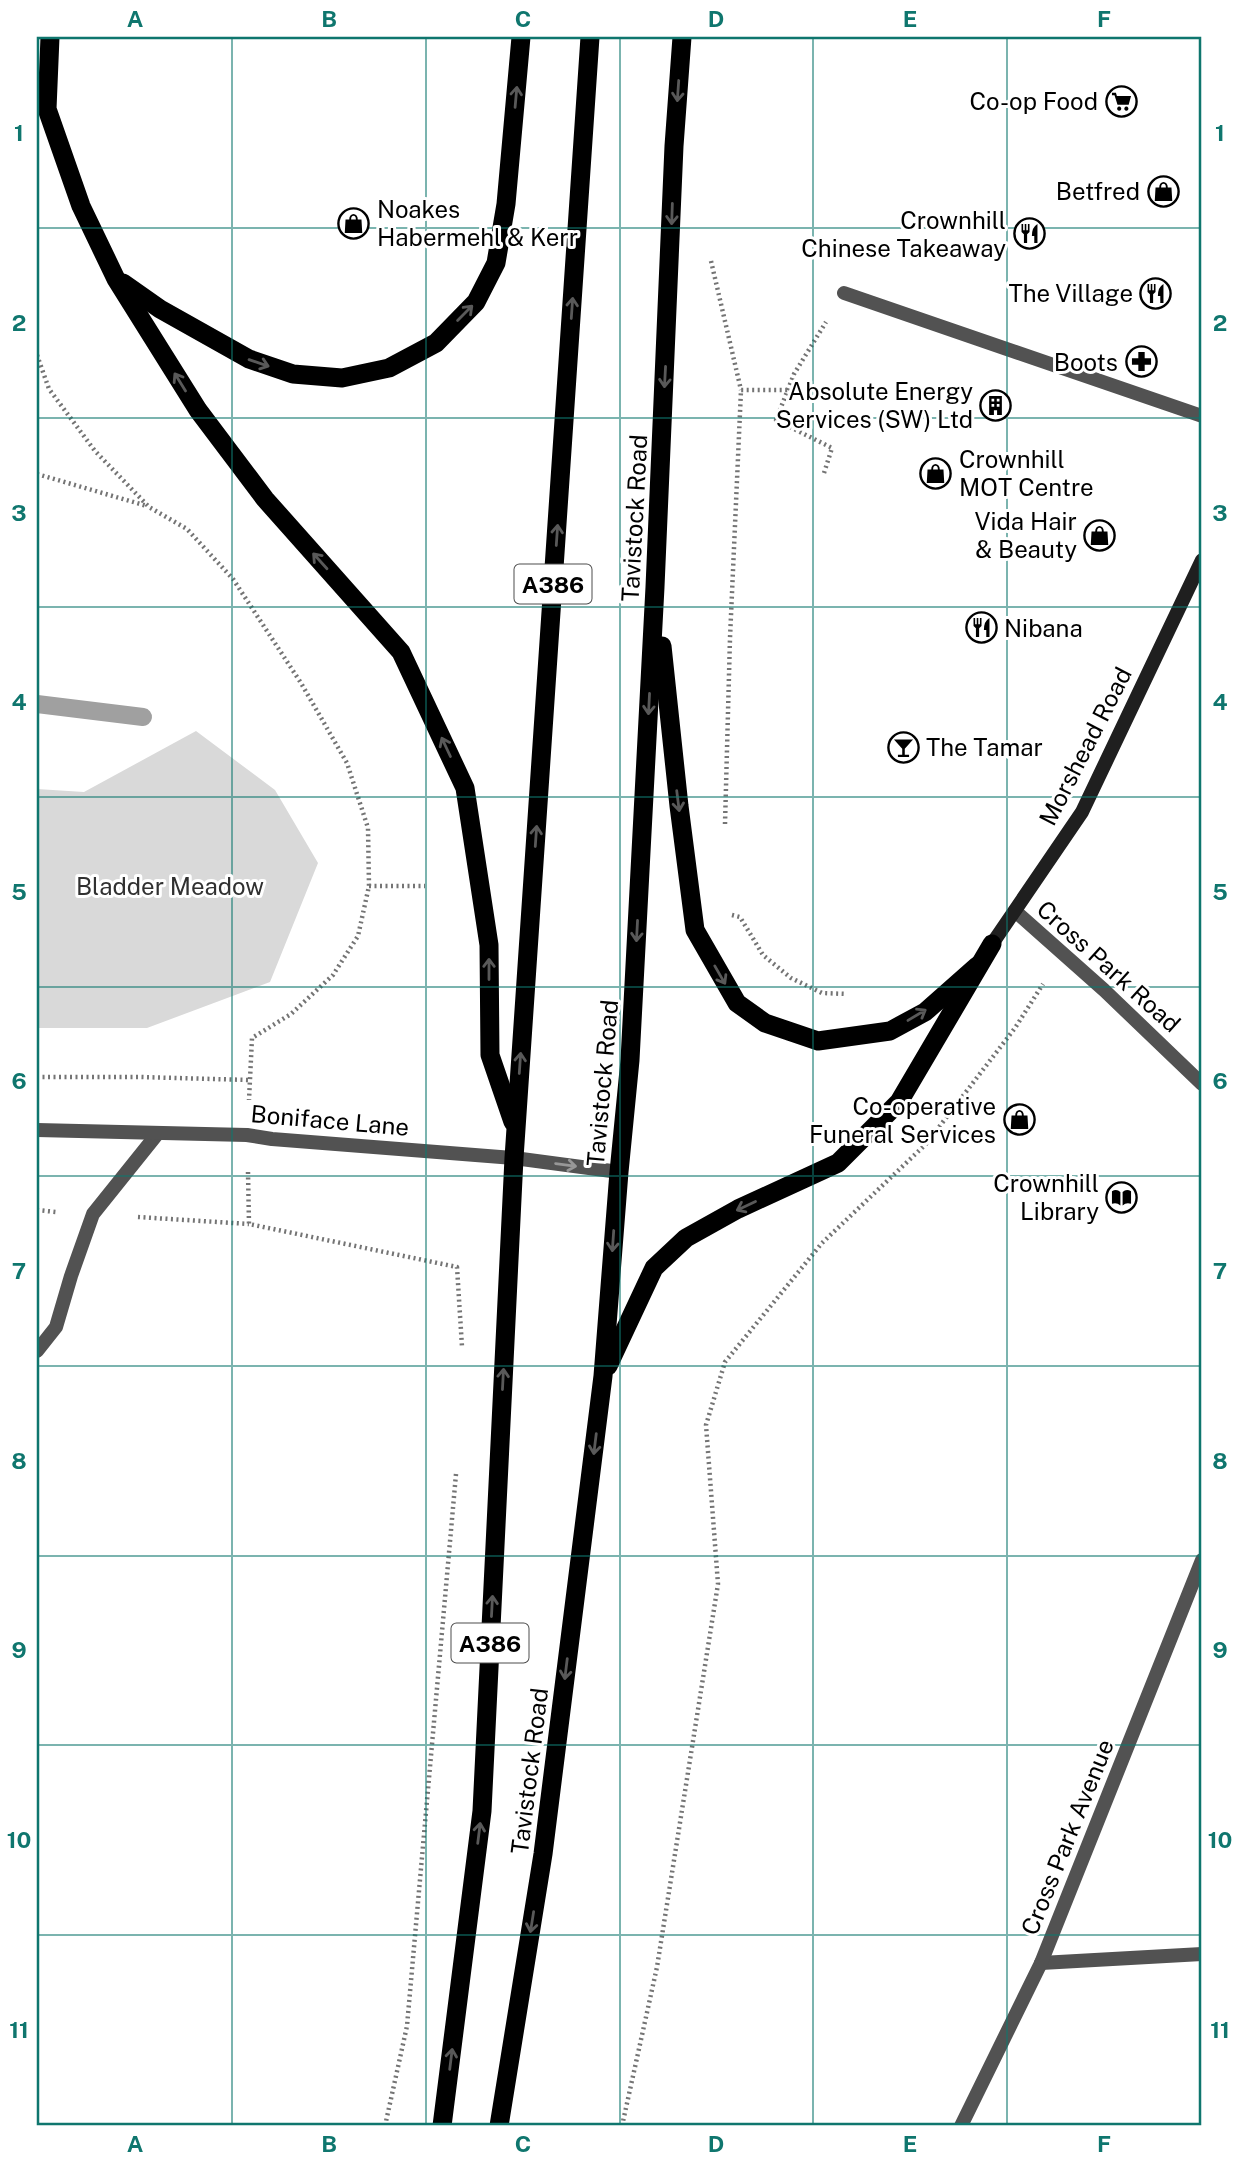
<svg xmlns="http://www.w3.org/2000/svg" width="1239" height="2163" font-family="'Public Sans',sans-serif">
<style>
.green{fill:#d9d9d9}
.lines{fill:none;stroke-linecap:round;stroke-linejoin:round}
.stream{stroke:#a0a0a0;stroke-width:18}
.path{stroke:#747474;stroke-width:4.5;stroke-dasharray:2 3.5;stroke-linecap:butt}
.service{stroke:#525252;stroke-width:14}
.minor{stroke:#525252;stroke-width:14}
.secondary{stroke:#1f1f1f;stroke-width:14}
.trunk{stroke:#000;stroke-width:19}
.oneway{stroke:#595959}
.oneway2{stroke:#979797}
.grid{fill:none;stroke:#0f766e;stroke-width:2;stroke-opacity:0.55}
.labels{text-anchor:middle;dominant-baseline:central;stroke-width:6;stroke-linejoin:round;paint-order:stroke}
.shield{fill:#fff;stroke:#4c4c4c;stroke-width:2}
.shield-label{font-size:23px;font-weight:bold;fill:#000}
.poi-label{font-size:24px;fill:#000;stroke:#fff;text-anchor:end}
.street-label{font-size:24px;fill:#000;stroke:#fff}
.park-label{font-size:24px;fill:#303030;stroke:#fff}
.neatline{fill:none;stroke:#0f766e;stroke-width:2.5}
.grid-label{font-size:23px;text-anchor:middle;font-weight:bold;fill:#0f766e}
</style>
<rect width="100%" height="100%" fill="#fff"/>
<!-- green -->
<path class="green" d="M196 731 275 790 318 863 270 982 147 1028H37V789L84 792Z"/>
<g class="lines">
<!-- stream -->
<path class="stream" d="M37 704 143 717"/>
<!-- path -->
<g class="path">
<path d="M711 261 741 390"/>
<path d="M37 355 49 389 95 451 149 507 187 529 233 579 301 683 347 763 368 828 369 886 358 936 333 975 291 1014 252 1038 249 1100"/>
<path d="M824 473 832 448 776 420 794 374 826 322"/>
<path d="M37 474 147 506"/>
<path d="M725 824 730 638 741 390H788"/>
<path d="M369 886H425"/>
<path d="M732 915 740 917 763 955 791 978 822 993 847 994"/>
<path d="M37 1077H139L250 1080"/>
<path d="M248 1172 249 1224 457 1267 462 1347"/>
<path d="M37 1210 56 1212"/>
<path d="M138 1217 249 1224"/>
<path d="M385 2126 407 2026 456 1474"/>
<path d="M622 2126 657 1967 718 1584 706 1425 725 1362 822 1243 926 1144 1015 1028 1043 984"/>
</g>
<!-- service -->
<path class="service" d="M37 1351 56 1327 71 1276 93 1214 158 1133"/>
<!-- minor -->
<g class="minor">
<path d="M844 293 1202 416"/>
<path d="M1015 911 1104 990 1202 1084"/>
<path d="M37 1130 247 1135 272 1139 514 1158 619 1172"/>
<path d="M1041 1963 1202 1954"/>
<path d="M961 2126 1041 1963 1202 1560"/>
</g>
<!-- secondary -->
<path class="secondary" d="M992 944 1082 812 1202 560"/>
<!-- trunk -->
<g class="trunk">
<path d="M50 37 47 109 81 206 116 279 198 410 265 499 401 652 465 788 489 945 490 1055 513 1122"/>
<path d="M123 283 160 309 249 359 293 374 342 378 389 368 436 343 476 302 496 263 506 204 521 37"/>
<path d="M662 646 679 806 695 930 737 1003 765 1023 818 1041 890 1031 925 1012 977 966"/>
<path d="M608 1366 654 1268 686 1238 738 1209 838 1163 899 1102 992 944"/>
<path d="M442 2126 482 1811 514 1158 590 37"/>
<path d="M499 2126 543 1854 603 1376 619 1172 630 1060 655 587 674 146 682 37"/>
</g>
</g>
<!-- one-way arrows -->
<defs><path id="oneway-shaft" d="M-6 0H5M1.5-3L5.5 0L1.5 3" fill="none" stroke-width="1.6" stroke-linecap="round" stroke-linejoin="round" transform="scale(1.75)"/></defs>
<g class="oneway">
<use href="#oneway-shaft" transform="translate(678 91) rotate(94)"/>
<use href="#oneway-shaft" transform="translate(516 97) rotate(-85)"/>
<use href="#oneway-shaft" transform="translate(672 214) rotate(92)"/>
<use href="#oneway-shaft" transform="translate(572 308) rotate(-86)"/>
<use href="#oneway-shaft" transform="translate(465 313) rotate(-45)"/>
<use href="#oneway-shaft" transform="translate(259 363) rotate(19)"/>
<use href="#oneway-shaft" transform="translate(665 377) rotate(93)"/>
<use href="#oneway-shaft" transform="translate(180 382) rotate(-122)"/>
<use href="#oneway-shaft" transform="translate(557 535) rotate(-86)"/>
<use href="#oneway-shaft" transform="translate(320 561) rotate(-132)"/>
<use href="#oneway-shaft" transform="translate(649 704) rotate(93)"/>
<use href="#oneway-shaft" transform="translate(446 747) rotate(-115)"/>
<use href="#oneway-shaft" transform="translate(678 801) rotate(83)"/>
<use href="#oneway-shaft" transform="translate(536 836) rotate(-86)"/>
<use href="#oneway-shaft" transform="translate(637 931) rotate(93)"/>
<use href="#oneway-shaft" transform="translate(489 969) rotate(-90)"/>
<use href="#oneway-shaft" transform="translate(720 975) rotate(60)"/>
<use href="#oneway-shaft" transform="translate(917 1015) rotate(-31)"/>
<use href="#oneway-shaft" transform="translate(520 1063) rotate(-86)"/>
<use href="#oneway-shaft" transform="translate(746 1206) rotate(155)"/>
<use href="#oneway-shaft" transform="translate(613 1241) rotate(94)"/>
<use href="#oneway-shaft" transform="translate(503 1379) rotate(-87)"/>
<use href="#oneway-shaft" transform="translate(595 1444) rotate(97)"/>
<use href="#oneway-shaft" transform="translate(492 1606) rotate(-87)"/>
<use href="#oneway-shaft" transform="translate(566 1669) rotate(97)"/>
<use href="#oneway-shaft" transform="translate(479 1833) rotate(-83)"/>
<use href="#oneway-shaft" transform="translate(532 1922) rotate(99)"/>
<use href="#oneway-shaft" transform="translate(451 2059) rotate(-83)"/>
</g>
<use class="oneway2" href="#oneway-shaft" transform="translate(566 1165) rotate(8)"/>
<!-- grid -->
<path class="grid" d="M232 37V2126M426 37V2126M620 37V2126M813 37V2126M1007 37V2126M37 228H1202M37 418H1202M37 607H1202M37 797H1202M37 987H1202M37 1176H1202M37 1366H1202M37 1556H1202M37 1745H1202M37 1935H1202"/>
<!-- icons -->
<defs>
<symbol id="supermarket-ring" viewBox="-11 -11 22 22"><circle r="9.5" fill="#fff" stroke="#000" stroke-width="1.5"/><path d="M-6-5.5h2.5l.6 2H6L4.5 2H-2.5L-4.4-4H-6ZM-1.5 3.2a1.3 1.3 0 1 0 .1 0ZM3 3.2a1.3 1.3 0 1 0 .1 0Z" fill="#000"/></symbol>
<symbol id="shop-ring" viewBox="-11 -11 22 22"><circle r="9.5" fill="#fff" stroke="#000" stroke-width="1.5"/><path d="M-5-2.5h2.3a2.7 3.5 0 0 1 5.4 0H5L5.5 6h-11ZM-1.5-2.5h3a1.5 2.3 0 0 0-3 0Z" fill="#000"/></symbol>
<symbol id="restaurant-ring" viewBox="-11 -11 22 22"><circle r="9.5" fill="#fff" stroke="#000" stroke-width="1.5"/><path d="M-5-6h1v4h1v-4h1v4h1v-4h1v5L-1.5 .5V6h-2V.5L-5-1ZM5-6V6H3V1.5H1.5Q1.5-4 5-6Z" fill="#000"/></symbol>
<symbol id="pharmacy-ring" viewBox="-11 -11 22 22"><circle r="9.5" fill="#fff" stroke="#000" stroke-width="1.5"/><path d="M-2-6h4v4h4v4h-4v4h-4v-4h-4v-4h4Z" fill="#000"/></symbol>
<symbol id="building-ring" viewBox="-11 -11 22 22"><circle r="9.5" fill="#fff" stroke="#000" stroke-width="1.5"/><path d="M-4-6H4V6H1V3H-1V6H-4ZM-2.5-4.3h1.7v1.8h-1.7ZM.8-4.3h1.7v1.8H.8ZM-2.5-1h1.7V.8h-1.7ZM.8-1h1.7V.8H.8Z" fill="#000"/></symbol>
<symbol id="bar-ring" viewBox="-11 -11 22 22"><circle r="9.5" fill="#fff" stroke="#000" stroke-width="1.5"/><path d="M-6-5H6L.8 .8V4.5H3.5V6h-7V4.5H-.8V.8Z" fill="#000"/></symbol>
<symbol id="library-ring" viewBox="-11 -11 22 22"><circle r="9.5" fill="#fff" stroke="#000" stroke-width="1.5"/><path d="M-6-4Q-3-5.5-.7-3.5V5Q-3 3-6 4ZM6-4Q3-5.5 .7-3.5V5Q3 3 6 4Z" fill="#000"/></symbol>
</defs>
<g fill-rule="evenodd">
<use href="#supermarket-ring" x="1104" y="84" width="35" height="35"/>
<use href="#shop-ring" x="1146" y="174" width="35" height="35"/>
<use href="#shop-ring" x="336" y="206" width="35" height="35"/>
<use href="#restaurant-ring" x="1012" y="216" width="35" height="35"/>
<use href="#restaurant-ring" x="1138" y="276" width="35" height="35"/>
<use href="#pharmacy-ring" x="1124" y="344" width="35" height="35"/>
<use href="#building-ring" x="978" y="388" width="35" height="35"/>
<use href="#shop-ring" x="918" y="456" width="35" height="35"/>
<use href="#shop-ring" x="1082" y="518" width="35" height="35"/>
<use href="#restaurant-ring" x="964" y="610" width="35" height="35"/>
<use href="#bar-ring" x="886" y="730" width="35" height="35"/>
<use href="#shop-ring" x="1002" y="1102" width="35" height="35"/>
<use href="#library-ring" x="1104" y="1180" width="35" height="35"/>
</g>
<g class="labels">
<!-- shield labels -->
<g class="shield">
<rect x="514.5" y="564.5" width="77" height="39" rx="5"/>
<rect x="451.5" y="1623.5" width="77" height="39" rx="5"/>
</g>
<g class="shield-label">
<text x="553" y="584">A386</text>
<text x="490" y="1643">A386</text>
</g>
<!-- poi labels -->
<g class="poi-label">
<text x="1098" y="101">Co-op Food</text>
<text x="1140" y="191">Betfred</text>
<text x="377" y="209" text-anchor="start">Noakes<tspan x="377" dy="28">Habermehl &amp; Kerr</tspan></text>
<text x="1006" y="220">Crownhill<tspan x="1006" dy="28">Chinese Takeaway</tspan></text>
<text x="1133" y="293">The Village</text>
<text x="1118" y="362">Boots</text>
<text x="973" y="391">Absolute Energy<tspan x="973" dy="28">Services (SW) Ltd</tspan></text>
<text x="959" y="459" text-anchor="start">Crownhill<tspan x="959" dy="28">MOT Centre</tspan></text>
<text x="1077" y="521">Vida Hair<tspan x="1077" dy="28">&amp; Beauty</tspan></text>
<text x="1004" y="628" text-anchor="start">Nibana</text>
<text x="926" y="747" text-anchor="start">The Tamar</text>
<text x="996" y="1106">Co-operative<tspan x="996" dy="28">Funeral Services</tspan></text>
<text x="1099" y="1183">Crownhill<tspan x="1099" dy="28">Library</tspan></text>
</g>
<!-- street labels -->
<g class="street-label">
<text transform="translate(634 518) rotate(-87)">Tavistock Road</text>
<text transform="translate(1085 746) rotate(-63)">Morshead Road</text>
<text transform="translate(1109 966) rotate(42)">Cross Park Road</text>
<text transform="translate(602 1083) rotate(-85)">Tavistock Road</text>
<text transform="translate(330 1120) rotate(5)">Boniface Lane</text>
<text transform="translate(529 1771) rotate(-83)">Tavistock Road</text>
<text transform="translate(1067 1837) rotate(-68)">Cross Park Avenue</text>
</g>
<!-- park labels -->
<g class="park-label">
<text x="170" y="886">Bladder Meadow</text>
</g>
</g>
<!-- border -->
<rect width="1239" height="2163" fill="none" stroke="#ffffff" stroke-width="77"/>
<rect x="38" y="38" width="1162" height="2086" class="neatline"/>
<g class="grid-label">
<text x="135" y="27">A</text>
<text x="329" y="27">B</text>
<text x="523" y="27">C</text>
<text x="716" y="27">D</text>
<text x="910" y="27">E</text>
<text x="1104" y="27">F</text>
<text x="19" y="141">1</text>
<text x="1220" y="141">1</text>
<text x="19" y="331">2</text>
<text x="1220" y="331">2</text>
<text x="19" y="521">3</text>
<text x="1220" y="521">3</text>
<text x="19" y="710">4</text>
<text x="1220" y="710">4</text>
<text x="19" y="900">5</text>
<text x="1220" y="900">5</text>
<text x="19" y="1089">6</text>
<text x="1220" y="1089">6</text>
<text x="19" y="1279">7</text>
<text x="1220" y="1279">7</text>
<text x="19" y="1469">8</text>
<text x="1220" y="1469">8</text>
<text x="19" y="1658">9</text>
<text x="1220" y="1658">9</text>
<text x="19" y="1848">10</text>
<text x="1220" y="1848">10</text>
<text x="19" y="2038">11</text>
<text x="1220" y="2038">11</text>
<text x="135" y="2152">A</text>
<text x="329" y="2152">B</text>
<text x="523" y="2152">C</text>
<text x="716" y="2152">D</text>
<text x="910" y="2152">E</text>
<text x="1104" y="2152">F</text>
</g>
</svg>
